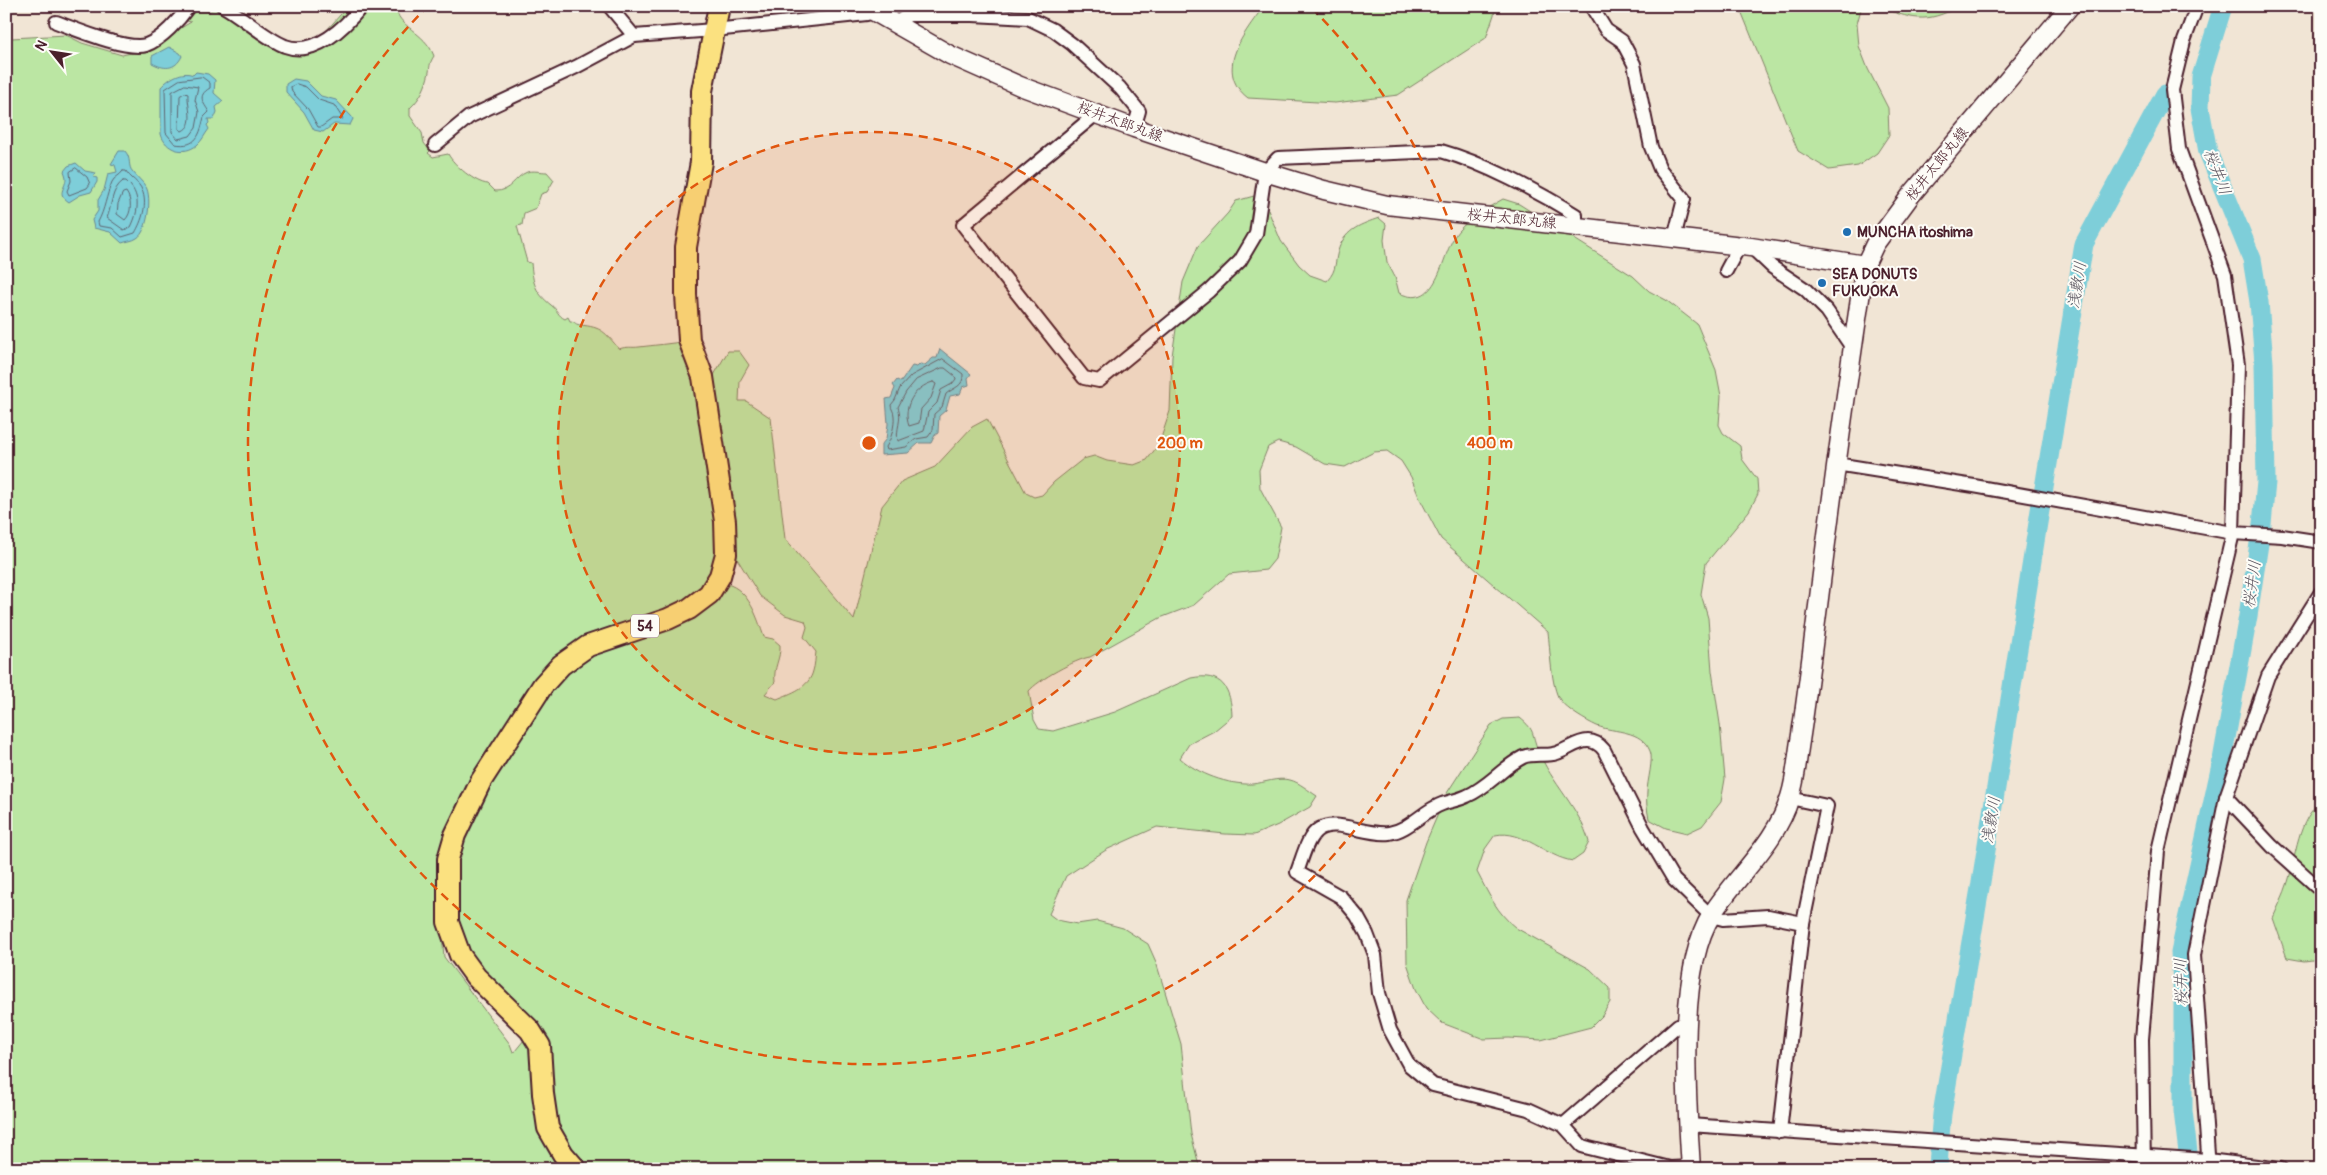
<svg xmlns="http://www.w3.org/2000/svg" width="2327" height="1175" font-family="Pangolin,'Klee One',sans-serif">
<style>
.green{fill:#bbe6a3;stroke:#828267}
.water{fill:#7eced9;stroke:#698893}
.lines{fill:none;stroke-linecap:round;stroke-linejoin:round}
.shore{stroke:#5f6571;stroke-width:1}
.river{stroke:#7eced9;stroke-width:19}
.street-casing{stroke:#4a1f2b;stroke-width:16}
.secondary-casing{stroke:#4a1f2b;stroke-width:21}
.primary-casing{stroke:#4a1f2b;stroke-width:24}
.street{stroke:#fdfcf7;stroke-width:12}
.secondary{stroke:#fdfcf7;stroke-width:18}
.primary{stroke:#fbe180;stroke-width:20}
.ring{fill:none;stroke:#e0560e;stroke-width:2.5;stroke-dasharray:9 6}
.poi-dot{fill:#1f6fb2;stroke:#fdfcf7;stroke-width:2}
.labels{text-anchor:middle;dominant-baseline:central;stroke-width:4;stroke-linejoin:round;paint-order:stroke}
.shield{fill:#fdfcf7;stroke:#806168;stroke-width:1}
.shield-label{font-size:14px;font-weight:bold;fill:#4a1f2b}
.street-label{font-size:15px;fill:#4a1f2b;stroke:#fdfcf7}
.poi-label{font-size:15px;font-weight:bold;fill:#4a1f2b;stroke:#fdfcf7;text-anchor:start}
.water-label{font-size:16px;font-style:italic;fill:#5a545f;stroke:#fdfcf7}
.centre{fill:#e0560e;stroke:#fdfcf7;stroke-width:2.5}
.ring-label{font-size:15px;text-anchor:middle;font-weight:bold;fill:#e0560e;stroke:#fdfcf7;stroke-width:4;stroke-linejoin:round;paint-order:stroke}
</style>
<rect width="100%" height="100%" fill="#f1e5d5"/>
<filter id="ink" filterUnits="userSpaceOnUse"><feTurbulence type="fractalNoise" baseFrequency=".02" numOctaves="2"/><feDisplacementMap in="SourceGraphic" scale="10" xChannelSelector="R" yChannelSelector="G"/><feConvolveMatrix kernelMatrix="1 2 1 2 8 2 1 2 1" color-interpolation-filters="sRGB"/></filter>
<g filter="url(#ink)">
<!-- green -->
<g class="green">
<path d="M199 6H207L206 8 209 9V12L217 6 279 45 297 55 304 56 348 6H396C396 27 425 31 434 56 430 62 430 65 429 72 426 86 421 98 410 108V116L422 133 424 143 430 151 428 153 433 157 448 154C454 165 475 183 488 184L495 191C511 192 514 177 527 172 533 170 541 172 547 172L554 180 547 192 541 194 536 208 524 213 522 225 517 226 527 262 531 263C533 284 535 292 551 305 557 309 558 316 565 319L568 317 570 321C575 321 574 324 580 325 602 327 605 332 619 349 627 346 632 348 639 347 655 345 670 344 686 341L698 388 721 539 718 560 705 592 671 610 595 636 547 666 507 728 457 822 446 862V896L442 934 444 957 510 1044 513 1052 515 1051 524 1040 540 1031 528 1012 478 967 457 937 449 868 455 837 461 821 508 732 548 669 562 659 583 654 603 646 622 643 656 629 669 613 682 608 703 607 714 601 719 592 727 584C749 590 757 617 764 637L773 639 780 645C781 659 773 667 775 682L765 694 777 699C791 693 809 688 813 671 815 665 815 658 816 652L804 637 807 627 805 621 785 615 760 596 736 557 719 513 703 394 728 351H739L749 365 740 381 739 401H746L771 418 785 539 854 620 882 506 902 481 935 467 972 427 987 419 1026 493 1034 497 1042 495 1054 482 1083 459 1094 456 1107 461 1134 465 1147 460 1159 444 1170 411 1172 356 1183 282 1198 246 1228 213 1236 201 1254 196 1265 203 1281 241 1299 265 1310 275 1327 281C1338 269 1334 261 1339 248 1346 229 1362 224 1379 218L1386 224 1384 240 1387 262 1395 277 1399 293C1441 312 1440 251 1459 230 1472 217 1487 208 1503 199L1519 204 1633 276 1649 291 1666 300 1697 324 1716 370 1721 396 1719 425 1723 433 1740 446 1742 459 1757 479 1758 494 1749 511 1706 563 1701 594 1708 618 1712 671 1720 724 1725 779 1721 802 1702 826 1687 833 1666 828 1649 819C1647 809 1646 802 1647 792 1647 782 1654 759 1650 751 1641 729 1615 733 1597 726 1586 721 1567 710 1560 700 1551 688 1550 647 1548 632L1441 539 1419 497 1411 477 1401 461 1387 451 1374 452 1345 467 1325 464 1296 447 1278 442 1268 447 1259 470 1260 488 1281 527 1275 559 1266 570 1229 574 1194 605 1160 618 1090 657C1076 659 1038 680 1029 691L1034 720 1039 729 1053 731 1115 712 1191 678C1222 672 1231 688 1232 716L1214 731 1189 744 1180 758C1198 774 1228 785 1252 784 1265 783 1276 777 1290 780 1299 782 1309 791 1317 796L1310 807 1278 825 1254 835 1225 834 1157 827 1106 850 1066 876 1049 914 1057 920 1077 924 1097 921 1123 928 1148 944 1156 962 1181 1044 1191 1134 1200 1169H6V33L12 38 66 35 82 43 122 55 136 52 147 53 162 43 165 36 172 34 175 28H181L191 22 187 21 191 11 195 10Z"/>
<path d="M1264 6H1497L1486 38 1398 95 1335 103 1248 98C1213 71 1244 33 1264 6Z"/>
<path d="M1739 6H1876L1861 9 1857 24 1859 46 1868 69 1888 108 1889 135 1877 153 1858 166 1829 170 1798 151Z"/>
<path d="M1876 6H1960C1924 25 1913 19 1876 6Z"/>
<path d="M1520 718C1536 731 1531 733 1538 750 1551 783 1580 808 1589 842L1583 854 1573 861C1545 857 1524 829 1495 835L1485 849 1477 872C1488 893 1497 913 1516 928L1590 969 1610 988V1002L1602 1016 1591 1027 1541 1040 1509 1038 1484 1039 1442 1023 1426 1008 1416 989 1407 963 1406 900 1426 842 1447 793 1491 725 1503 719Z"/>
<path d="M2321 802V959L2304 961 2287 958 2273 918C2278 906 2284 895 2288 882 2296 857 2298 818 2321 802Z"/>
</g>
<!-- water -->
<g class="water">
<path d="M169 47 180 53 182 56C175 71 163 69 152 63V56Z"/>
<path d="M196 72 208 74 215 80 214 93 223 101 216 107 217 112 214 119H208L209 123 207 125 209 129C205 134 202 141 197 145 184 156 165 150 161 134V87C169 78 183 70 193 75Z"/>
<path d="M294 79 306 81 321 96 336 100 352 117 353 119 350 125 334 124 323 132 314 130 304 112 286 92V84Z"/>
<path d="M119 151H125C132 159 127 166 133 172 137 177 142 181 146 187 152 197 148 232 137 238 133 241 127 241 122 243L110 232 94 228 92 220 98 211V200L104 190 108 174 117 172 115 165 111 164Z"/>
<path d="M76 163 85 171 96 173 93 177 97 178V182L91 192 80 195 69 202C56 193 65 190 66 179 66 176 65 174 64 171L68 166Z"/>
<path d="M940 349 971 374 968 378 969 385 963 387 960 394 950 396 946 410 939 416 938 433 935 435 931 443H919L908 453 881 455V445L886 439 888 424 886 399 891 398 895 388 893 385 897 380 901 382 912 366 917 367 920 364 925 365 933 358H937Z"/>
</g>
<g class="lines">
<!-- shore -->
<g class="shore">
<path d="M202 77 210 83V88C196 96 204 103 209 112L204 117C200 134 197 148 175 144L166 133 165 89 179 80Z"/>
<path d="M297 84 306 87 319 100 334 105 343 119H332L321 127H318L308 109 292 92 291 87Z"/>
<path d="M185 85 198 87 195 100 199 112 196 128 190 136 178 139 172 132V92Z"/>
<path d="M185 93 188 94C187 106 196 125 182 131L179 129 180 96Z"/>
<path d="M76 168 87 177 90 184 87 188 69 195 67 191 71 181 70 172Z"/>
<path d="M123 171H126C130 178 139 182 142 190 148 204 142 221 135 233L122 237 112 228 99 226 98 222C105 209 106 196 112 182 114 177 120 176 123 171Z"/>
<path d="M123 181H126C141 194 139 211 131 227L124 230 107 218C112 206 111 189 123 181Z"/>
<path d="M123 193 126 192C132 200 132 213 125 220L117 214 118 204Z"/>
<path d="M943 359 963 374C964 387 954 387 946 394L942 407 934 414 933 430 928 437 916 439 906 447 887 450 886 447C891 440 895 425 894 416 894 411 891 409 891 405L895 400 900 388 911 376Z"/>
<path d="M942 368H945L955 376 956 379 952 384 941 390 937 403 928 412 924 431 898 441C895 430 903 419 898 407L906 392 916 380Z"/>
<path d="M933 382 936 384 931 398 921 409 919 423 909 426C902 407 914 387 933 382Z"/>
</g>
<!-- river -->
<g class="river">
<path d="M2043 494 2084 244 2165 94"/>
<path d="M1940 1136 1942 1114 1981 882 2041 504"/>
<path d="M1938 1169 1939 1152"/>
<path d="M2190 1169 2183 1111V1001L2180 952 2222 760 2248 616 2262 524 2266 482 2264 363 2259 302 2252 259 2208 152 2200 108 2201 77 2223 6"/>
</g>
<defs>
<g id="street">
<path d="M223 6C243 17 265 38 285 46 315 57 345 27 362 6"/>
<path d="M609 6 634 36"/>
<path d="M1591 6 1606 30 1622 41 1634 64 1651 147 1660 169 1684 199 1674 238"/>
<path d="M56 22C75 29 127 51 146 45 162 39 179 20 189 6"/>
<path d="M894 23 909 15H973L1028 18 1053 30 1072 44 1120 88 1139 111 1134 128"/>
<path d="M1096 114 963 225 1084 378 1099 381 1209 291 1240 261 1256 234 1265 172 1278 158 1441 151C1484 163 1537 191 1576 215V226"/>
<path d="M435 145 469 117 576 67 634 36 714 30 867 14 870 10"/>
<path d="M1751 247 1772 267 1805 289 1827 311 1853 349"/>
<path d="M1726 271 1740 245"/>
<path d="M1836 464 1974 486 2233 533 2282 536 2321 542"/>
<path d="M2226 797 2272 846 2321 890"/>
<path d="M1563 1125 1678 1025 1688 1023"/>
<path d="M1689 1125 2208 1160 2281 1169"/>
<path d="M1780 1132 1803 923 1827 806 1790 798"/>
<path d="M1691 1167 1670 1168 1589 1148 1582 1146 1563 1125 1528 1109 1433 1085 1409 1065 1390 1030 1379 993 1375 955 1367 934 1357 916 1341 897 1297 872C1302 860 1307 836 1319 829 1337 818 1366 836 1389 833 1409 830 1423 811 1442 804 1450 801 1459 800 1467 796 1488 787 1503 767 1523 757 1532 753 1544 756 1553 754 1565 752 1576 741 1588 741 1595 741 1600 745 1604 750L1643 828 1674 880 1711 916 1723 919 1768 916 1803 923"/>
<path d="M2144 1169 2142 1039 2158 851 2233 533 2238 365 2225 275 2179 149 2172 90 2184 41 2197 6"/>
<path d="M2209 1169 2194 955 2226 797 2268 676 2321 592"/>
</g>
<g id="secondary">
<path d="M864 6 950 55 1020 86 1134 128 1265 172 1324 190 1387 205 1751 247 1865 265"/>
<path d="M1691 1169C1687 1102 1676 970 1712 914 1737 875 1777 842 1790 797 1796 779 1797 759 1800 741 1807 696 1812 651 1818 606 1832 492 1848 378 1865 265L1875 244 1911 195 2070 6"/>
</g>
<path id="primary" d="M576 1169 563 1154 548 1128 543 1094 540 1046 530 1030 476 977 460 955 448 922V859L455 835 481 781 543 685 561 665 588 646 668 619 689 609 709 594 720 576 726 554 725 521 703 377 689 340 686 295V247L701 162 702 91 719 6"/>
</defs>
<!-- street casing -->
<use href="#street" class="street-casing"/>
<!-- secondary casing -->
<use href="#secondary" class="secondary-casing"/>
<!-- primary casing -->
<use href="#primary" class="primary-casing"/>
<!-- street -->
<use href="#street" class="street"/>
<!-- secondary -->
<use href="#secondary" class="secondary"/>
<!-- primary -->
<use href="#primary" class="primary"/>
</g>
</g>
<!-- distance rings -->
<circle cx="869" cy="443" r="311" fill="#e0560e" fill-opacity=".12"/>
<g class="ring">
<circle cx="869" cy="443" r="311"/>
<path d="M1312 8A621 621 0 1 1 426 8"/>
</g>
<!-- markers -->
<g class="poi-dot">
<circle cx="1847" cy="232" r="5"/>
<circle cx="1822" cy="283" r="5"/>
</g>
<g class="labels">
<!-- shield labels -->
<rect class="shield" x="631" y="614.5" width="28" height="23" rx="4"/>
<g class="shield-label">
<text x="645" y="626">54</text>
</g>
<!-- street labels -->
<g class="street-label">
<text transform="translate(1120 122) rotate(20)">桜井太郎丸線</text>
<text transform="translate(1937 164) rotate(-51)">桜井太郎丸線</text>
<text transform="translate(1512 219) rotate(6)">桜井太郎丸線</text>
</g>
<!-- poi labels -->
<g class="poi-label">
<text x="1857" y="232">MUNCHA itoshima</text>
<text x="1832" y="274">SEA DONUTS<tspan x="1832" dy="17">FUKUOKA</tspan></text>
</g>
<!-- water labels -->
<g class="water-label">
<text transform="translate(2217 172) rotate(69)">桜井川</text>
<text transform="translate(2077 285) rotate(-81)">浅敷川</text>
<text transform="translate(2252 584) rotate(-82)">桜井川</text>
<text transform="translate(1991 820) rotate(-81)">浅敷川</text>
<text transform="translate(2181 982) rotate(-91)">桜井川</text>
</g>
</g>
<circle cx="869" cy="443" r="8" class="centre"/>
<g class="ring-label">
<text x="1180" y="448">200 m</text>
<text x="1490" y="448">400 m</text>
</g>
<!-- margin -->
<rect width="2327" height="1175" fill="none" stroke="#fdfcf7" stroke-width="25"/>
<rect x="12" y="12" width="2302" height="1150" fill="none" stroke="#4a1f2b" stroke-width="2" filter="url(#ink)"/>
<!-- north arrow -->
<g transform="translate(52 52) rotate(300)" stroke="#fdfcf7" stroke-width="4" paint-order="stroke">
<path d="M0-4L9 19L0 12L-9 19Z" fill="#4a1f2b"/>
<text y="-8" font-size="14" font-weight="bold" text-anchor="middle" fill="#4a1f2b">N</text>
</g>
</svg>
